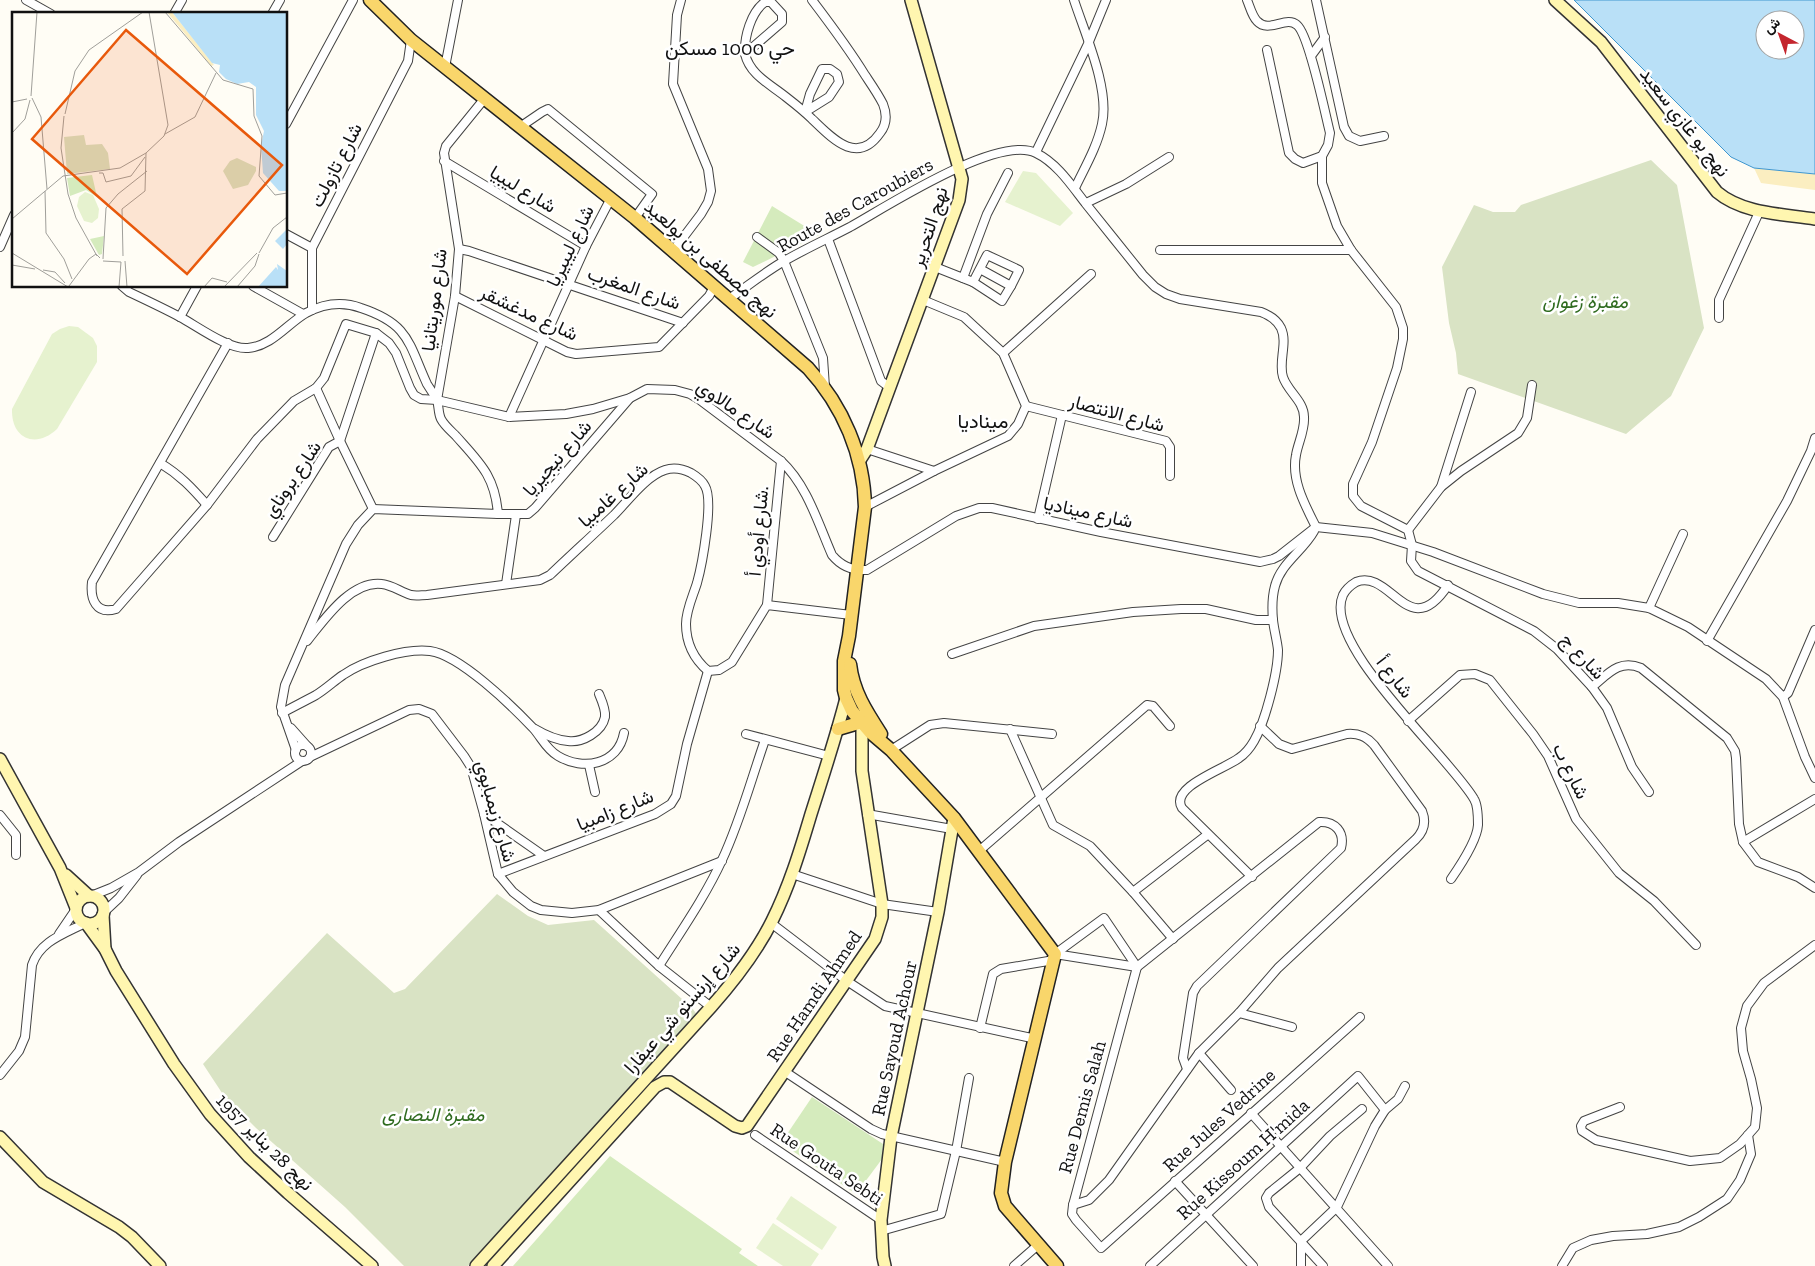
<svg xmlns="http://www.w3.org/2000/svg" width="1815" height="1266" font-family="'Zilla Slab',Vazirmatn,serif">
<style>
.green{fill:#d5ebbd}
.sand{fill:#fbeec1}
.cemetery{fill:#d9e3c4}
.pitch{fill:#e6f2cf}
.water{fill:#b9e0f7;stroke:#3f96cf;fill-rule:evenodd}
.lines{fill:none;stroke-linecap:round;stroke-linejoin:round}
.street-casing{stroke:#444;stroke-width:10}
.secondary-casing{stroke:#333;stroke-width:14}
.primary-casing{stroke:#222;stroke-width:15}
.street{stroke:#fff;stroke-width:8}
.secondary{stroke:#fff6b0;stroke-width:11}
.primary{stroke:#f9d66b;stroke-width:12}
.labels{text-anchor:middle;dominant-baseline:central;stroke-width:5;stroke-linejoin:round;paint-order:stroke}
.street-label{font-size:19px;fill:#111;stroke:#fff}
.park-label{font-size:19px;font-style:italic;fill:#2f6b1f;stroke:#fff}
.neighbourhood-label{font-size:20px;fill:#111;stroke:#fff}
.inset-road{fill:none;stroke:#a09f9a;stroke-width:1}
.view{fill:#e8590c;fill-opacity:0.15;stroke:#e8590c;stroke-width:2.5}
.inset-edge{fill:none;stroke:#111;stroke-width:2.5}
</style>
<rect width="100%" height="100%" fill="#fffdf5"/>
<!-- green -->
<g class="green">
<path d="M772 206 819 235 753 267 743 262Z"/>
<path d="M812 1097 883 1144 882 1159 856 1194 781 1143Z"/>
<path d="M610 1156 742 1249 739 1253 758 1266H513Z"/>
</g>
<!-- sand -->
<path class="sand" d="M1754 168 1815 174V190L1761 183Z"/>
<!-- cemetery -->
<g class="cemetery">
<path d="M1651 160 1677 185 1704 328 1671 396 1626 434 1458 374 1456 353 1449 323 1442 267 1474 205 1493 212H1515L1521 205Z"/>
<path d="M497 894 528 916 548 925 594 920 692 1008 698 1016 468 1266H404L345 1207 256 1128 224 1096 203 1064 327 933 394 993 405 989Z"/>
</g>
<!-- pitch -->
<g class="pitch">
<path d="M1023 171 1036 173 1073 213 1060 226 1005 202Z"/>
<path d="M69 326 78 327 93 338 97 346V362L57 429C36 449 11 439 12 409L52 334 60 329Z"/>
<path d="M791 1196 837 1227 822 1250 776 1219Z"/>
<path d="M773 1223 819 1254 811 1266H783L756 1248Z"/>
</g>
<!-- water -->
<path class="water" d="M1574 0H1815V174L1754 168 1731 157ZM1765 20H1795V50H1765Z"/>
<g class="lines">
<defs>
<g id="street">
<path d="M26 0 51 14"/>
<path d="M1074 0C1085 34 1110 89 1102 124 1097 147 1085 167 1075 188"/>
<path d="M1247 0C1250 7 1252 16 1257 21 1269 34 1286 15 1297 25 1309 35 1325 113 1330 133L1328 145 1322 156 1303 163 1295 159 1289 153 1267 50"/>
<path d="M1316 0 1344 127 1349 136 1360 141 1384 136"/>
<path d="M765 2H771L782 14V22L745 54C744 37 751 12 765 2Z"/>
<path d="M174 14 182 0"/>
<path d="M272 14 280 0"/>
<path d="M745 54C750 75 770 84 786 97 795 104 804 111 812 119 832 138 857 166 880 133 887 124 887 114 883 104 878 94 871 84 865 75 849 49 831 25 812 0"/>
<path d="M1311 56 1325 37"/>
<path d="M445 67 458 0"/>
<path d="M822 69H830L837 74 839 82 829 97 805 112 810 94Z"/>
<path d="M286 124 353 0"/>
<path d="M520 127 542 112 548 109 652 194 635 218"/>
<path d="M1036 152 1088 44 1106 0"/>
<path d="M1322 156V183L1337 226 1351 250 1396 307 1403 328V339L1397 368 1372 442 1353 484V496L1361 506 1408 530 1412 545 1411 561 1418 571 1534 631 1557 649 1592 687 1607 708 1632 767 1649 792"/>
<path d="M444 161 586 246"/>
<path d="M1086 203 1126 184 1169 157"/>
<path d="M286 234 312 248"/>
<path d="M757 237 779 253 784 261 823 358 825 387"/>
<path d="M828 239 881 381 889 387"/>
<path d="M0 247 14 215"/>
<path d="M459 249 469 251 683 323"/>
<path d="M1160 250H1351"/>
<path d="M673 251 701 214 708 202 711 191 708 169 673 84 677 15 681 0"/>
<path d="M935 267 973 282 1002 301 1011 286"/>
<path d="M963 278 987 214 1008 173"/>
<path d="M973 282 987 255 1019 270 1011 286 980 269"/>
<path d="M122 286 129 292C146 300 163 308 180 317 197 326 229 350 248 348 272 346 287 324 306 313 323 304 342 301 361 308 409 324 408 342 427 384 430 389 434 394 437 400 439 406 438 413 441 419 444 425 451 431 456 436 480 463 495 476 498 514L373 509 358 525 346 544 285 685 281 707 296 750"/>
<path d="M253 286 303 314"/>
<path d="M455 296 567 352 576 354 659 347 709 296 714 287"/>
<path d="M729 299C748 286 766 271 786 260 807 248 829 238 850 227 886 207 998 134 1036 153 1057 163 1072 186 1086 204 1105 228 1124 251 1143 275L1155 287 1166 294 1180 299 1261 312C1269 315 1277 320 1281 328 1288 343 1278 362 1283 377 1288 392 1304 401 1304 417 1305 430 1298 443 1296 455 1291 480 1305 505 1316 527"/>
<path d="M312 310V248L408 61 411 40"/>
<path d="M180 317 197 286"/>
<path d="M1719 318V300L1760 210"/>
<path d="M228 343 92 582C90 599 96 615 116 609L207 505 257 439 294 401 316 388 324 378 346 324 376 333 389 343 396 353 410 388 414 395 421 399 437 400 509 417 566 414 593 409 630 398 647 389 675 390 690 394 700 400 781 461C807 485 818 523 832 555 841 566 852 571 867 570L956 516 979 508H992L1101 532 1260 562 1273 559 1279 556 1316 527"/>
<path d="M1003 353 1091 274"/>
<path d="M316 388 340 441 373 509"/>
<path d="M437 400 455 296 459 249 444 153 446 146 485 98"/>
<path d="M1026 406 1166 441 1170 447V476"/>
<path d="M509 417 586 246 611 198"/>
<path d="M867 449 934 471"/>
<path d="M160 463C180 475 192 488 207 505"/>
<path d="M1441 487 1471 392"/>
<path d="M865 507 934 471 1008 436 1018 424 1026 406 1003 353 964 317 923 300"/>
<path d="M498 514H528L535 508 630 398"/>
<path d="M1038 519 1062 415"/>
<path d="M1316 527 1372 533 1433 552 1543 594 1579 603H1618L1649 608 1688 627 1766 679 1783 697 1805 757 1815 778"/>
<path d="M1408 530 1441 487 1461 471 1518 433 1527 418 1532 385"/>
<path d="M273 537 329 447 340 441 376 333"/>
<path d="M506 584 516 515"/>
<path d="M1448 585C1409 645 1391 568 1356 582 1351 585 1346 589 1343 595 1321 644 1450 757 1474 799 1478 805 1478 819 1478 825 1477 841 1460 866 1451 879"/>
<path d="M767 605 781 461"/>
<path d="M1649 608 1683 534"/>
<path d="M307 641C324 620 351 580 382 584 392 585 401 592 411 595 416 596 422 595 427 595L540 580 550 575C571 555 593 535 614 515 628 501 646 476 665 470 674 467 683 469 691 473 696 476 702 480 705 486 714 501 702 565 697 583 693 596 686 610 686 624 686 643 694 659 708 671L719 670 732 662 767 605 851 615"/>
<path d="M1707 641 1787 501 1811 451 1815 438"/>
<path d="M952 654 1034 626 1133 612 1181 609H1206L1256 620H1273"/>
<path d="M1592 687C1608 674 1619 659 1641 668L1727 738 1735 751 1736 758 1739 824 1743 842 1758 862 1798 877 1815 888"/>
<path d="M1783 697 1788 693 1815 630"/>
<path d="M282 713C293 707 305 701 316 695 326 689 334 681 343 675 363 661 406 648 430 651 460 655 512 706 533 728 542 738 546 749 558 756 583 771 618 765 624 733"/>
<path d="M1408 721 1460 675 1475 674 1490 680 1533 734 1548 756 1576 819 1619 873 1654 901 1696 945"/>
<path d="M291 728 307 746"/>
<path d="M535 729C545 735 556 740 568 741 582 743 602 732 605 717 606 710 602 701 599 694"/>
<path d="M1010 729 1053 825 1090 846 1133 892 1173 939"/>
<path d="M746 734 829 756"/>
<circle cx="303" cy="753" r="8"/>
<path d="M891 750 930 725 944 723 1052 734"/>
<path d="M310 757 409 710 419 709 432 714 464 756 471 767 484 814 498 874 513 892 531 906 541 910 572 913 599 910 722 861"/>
<path d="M589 765 595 792"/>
<path d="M484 814 544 856"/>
<path d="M867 814 952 829"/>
<path d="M0 815 16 835V855"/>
<path d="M1743 842 1815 799"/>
<path d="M979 851 1147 705 1153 706 1170 726"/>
<path d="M498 874 655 814 671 804 676 796 687 744 708 671"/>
<path d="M792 874 882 904 938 912"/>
<path d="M1252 877 1182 808C1169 787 1225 769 1239 758 1245 754 1250 748 1254 741 1265 722 1278 673 1278 650 1277 640 1274 630 1273 620 1272 609 1272 597 1275 586 1281 563 1303 551 1314 531"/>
<path d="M1133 892 1207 835"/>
<path d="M91 896 111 888 139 872 179 842 302 761"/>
<path d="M599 910 659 966 711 1007"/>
<path d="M103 913 119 898 137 875"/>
<path d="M771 923 847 981 885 1006 1036 1039"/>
<path d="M59 934 76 909"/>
<path d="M1055 954 1104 918 1137 967 1073 1205 1072 1214 1076 1220 1101 1248 1360 1017"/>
<path d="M1055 954 1137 967 1319 822C1335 821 1345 832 1341 848L1197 986 1193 993 1183 1058 1187 1069"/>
<path d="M659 966C681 931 705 897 722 860 740 822 751 780 765 740"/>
<path d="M1239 1013 1292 1027"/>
<path d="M980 1028 993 974 1001 969 1054 960"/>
<path d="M1199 1053 1231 1090"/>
<path d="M784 1071 871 1129 882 1134 1005 1162"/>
<path d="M0 1075 19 1051 25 1037 32 965C40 941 64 934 85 923"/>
<path d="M1620 1107 1584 1121 1581 1126 1582 1131 1596 1140 1690 1161 1720 1158 1740 1144 1755 1127 1757 1108 1751 1079 1743 1051 1741 1028 1747 1006 1764 983 1815 945"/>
<path d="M1251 1113 1388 1266"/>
<path d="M755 1135 881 1220"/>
<path d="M1175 1181 1253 1266"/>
<path d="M1073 1205 1089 1200 1109 1180 1199 1053 1239 1013 1278 968 1416 839C1424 831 1426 821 1422 811L1374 745C1366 736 1358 733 1347 734L1292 749 1279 744 1260 726"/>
<path d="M881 1231 941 1214 956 1151 969 1078"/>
<path d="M1014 1266 1038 1245"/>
<path d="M1150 1266 1358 1076 1385 1110"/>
<path d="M1301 1266V1241L1337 1207 1375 1126 1385 1110 1398 1099 1405 1086"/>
<path d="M1323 1266 1269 1207 1266 1198 1269 1193 1300 1168 1330 1136 1362 1109"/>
<path d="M1562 1266 1573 1248 1591 1240 1613 1236 1647 1234 1679 1227 1699 1217 1727 1199 1740 1180 1751 1154 1748 1135"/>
</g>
<g id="secondary">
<path d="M1555 0 1601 42 1717 192C1743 214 1783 214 1815 219"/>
<path d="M860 460 867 449 959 200 962 179 911 0"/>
<path d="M0 759 60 868 76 908"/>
<path d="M66 875 89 896"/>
<circle cx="90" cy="910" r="14"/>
<path d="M103 915 105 949"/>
<path d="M86 923 105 949 116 971 174 1064 210 1114 249 1157 288 1193 372 1266"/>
<path d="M0 1137 43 1182 119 1227 132 1237 160 1266"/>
<path d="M476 1266 711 1007C734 981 756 953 772 921 789 887 800 851 811 814 823 776 836 737 846 698"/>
<path d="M493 1266 655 1087 664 1082H670L735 1126 742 1128 747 1126 875 939 882 917V904L862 771V716"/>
<path d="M885 1266 883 1257 881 1220 891 1137 938 912 954 818"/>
</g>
<g id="primary">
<path d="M370 0 411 40 635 218 808 368C843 406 864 455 865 507L849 636 844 661V690L846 698 852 711 871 733 891 750 954 818 1055 954 1005 1162 1001 1193 1005 1206 1057 1266"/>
<path d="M850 664C853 691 866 711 881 734"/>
<path d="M838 729 862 722"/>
</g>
</defs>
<!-- street casing -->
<use href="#street" class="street-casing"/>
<!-- secondary casing -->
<use href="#secondary" class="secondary-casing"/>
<!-- primary casing -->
<use href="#primary" class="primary-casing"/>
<!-- street -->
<use href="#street" class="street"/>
<!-- secondary -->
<use href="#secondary" class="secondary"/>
<!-- primary -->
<use href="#primary" class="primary"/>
</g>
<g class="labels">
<!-- street labels -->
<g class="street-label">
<text transform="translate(1685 122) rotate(52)">نهج بو غازي سعيد</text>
<text transform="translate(336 165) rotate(-63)">شارع تازولت</text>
<text transform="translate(523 189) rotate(31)">شارع ليبيا</text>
<text transform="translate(855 205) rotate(-29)">Route des Caroubiers</text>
<text transform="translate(929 227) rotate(-72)">نهج التحرير</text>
<text transform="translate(570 246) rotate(-65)">شارع ليبيريا</text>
<text transform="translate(711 259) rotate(41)">نهج مصطفى بن بولعيد</text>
<text transform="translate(634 288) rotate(19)">شارع المغرب</text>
<text transform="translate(434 300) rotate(-83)">شارع موريتانيا</text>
<text transform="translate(529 313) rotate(25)">شارع مدغشقر</text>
<text transform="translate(736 409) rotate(34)">شارع مالاوي</text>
<text transform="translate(1117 413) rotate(15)">شارع الانتصار</text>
<text transform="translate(557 458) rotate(-49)">شارع نيجيريا</text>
<text transform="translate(292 479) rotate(-56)">شارع بروناي</text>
<text transform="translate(613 495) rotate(-42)">شارع غامبيا</text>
<text transform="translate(1088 512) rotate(12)">شارع ميناديا</text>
<text transform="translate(758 531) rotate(-85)">شارع أودي أ.</text>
<text transform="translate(1583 656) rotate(47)">شارع ج</text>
<text transform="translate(1395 677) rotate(52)">شارع أ</text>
<text transform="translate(1571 771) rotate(64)">شارع ب</text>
<text transform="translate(615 810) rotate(-22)">شارع زامبيا</text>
<text transform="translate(496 811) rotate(74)">شارع زيمبابوي</text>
<text transform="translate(814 996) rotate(-56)">Rue Hamdi Ahmed</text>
<text transform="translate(682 1008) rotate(-49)">شارع إرنستو شي عيفارا</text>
<text transform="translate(894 1038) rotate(-78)">Rue Sayoud Achour</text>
<text transform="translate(1082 1107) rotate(-75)">Rue Demis Salah</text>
<text transform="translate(1219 1120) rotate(-42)">Rue Jules Vedrine</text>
<text transform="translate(265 1142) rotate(45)">نهج 28 يناير 1957</text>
<text transform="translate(1243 1159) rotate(-42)">Rue Kissoum H'mida</text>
<text transform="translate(827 1164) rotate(34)">Rue Gouta Sebti</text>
</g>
<!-- park labels -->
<g class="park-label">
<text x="1585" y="301">مقبرة زغوان</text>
<text x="433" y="1114">مقبرة النصارى</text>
</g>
<!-- neighbourhood labels -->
<g class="neighbourhood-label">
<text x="730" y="48">حي 1000 مسكن</text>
<text x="983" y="421">ميناديا</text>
</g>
</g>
<!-- overview -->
<g transform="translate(12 12)">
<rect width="275" height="275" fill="#fffdf5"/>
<path d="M80 163 85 185 74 178 58 184 55 166ZM92 224 90 242 87 243 78 227Z" fill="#d5ebbd"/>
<path d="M155 0H160L202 53 199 54Z" fill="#fbeec1"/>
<path d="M72 123 74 133 90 132 96 141 98 157 55 162 52 125ZM225 146 244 155V159L236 173 221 177 211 159 218 149Z" fill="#d9e3c4"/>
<path d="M73 180 81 183 87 197 86 206 80 211 72 209 65 194 67 185Z" fill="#e6f2cf"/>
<path d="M160 0H275V179H267L251 161 249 134 252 119 244 103V75L237 70 225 72 214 67 207 60 208 53 200 51ZM275 217V232L271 237 263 229ZM265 252 275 259V275H246L264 255 266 258Z" fill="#b9e0f7"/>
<path class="inset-road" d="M153 0 211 68 241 77 242 104 250 124 247 164 263 183 275 181M19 84 25 0M20 86 29 105 35 177M0 90 15 87M53 102 63 59 77 38 131 0M52 104 49 136 56 182 64 206 85 244M0 121 13 107 18 88M153 122 183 105 204 61M87 161H91L94 170 119 164 133 145M33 179 34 221 52 247 60 267M0 207 51 164 108 156 134 141M0 241 56 275M247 241 261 216 275 205M111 244 110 197 133 179 134 141 152 124 156 113 137 0M91 247 94 196 106 182 135 159M91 249 109 250 107 275M113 249 115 275M0 253 23 257M31 258 43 260 53 271M57 274 77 247 84 242 88 246M192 275 200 266 215 270M212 275 245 241M225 275 243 254 247 242"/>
<path class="view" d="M114 18 270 153 175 262 20 127Z"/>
<rect width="275" height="275" class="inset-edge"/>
</g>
<!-- north arrow -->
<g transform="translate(1780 35) rotate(319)"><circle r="24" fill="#ffffff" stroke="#a0a0a0"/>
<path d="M0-4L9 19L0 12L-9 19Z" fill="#c4262e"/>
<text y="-8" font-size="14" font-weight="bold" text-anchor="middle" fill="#111111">ش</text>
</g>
</svg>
